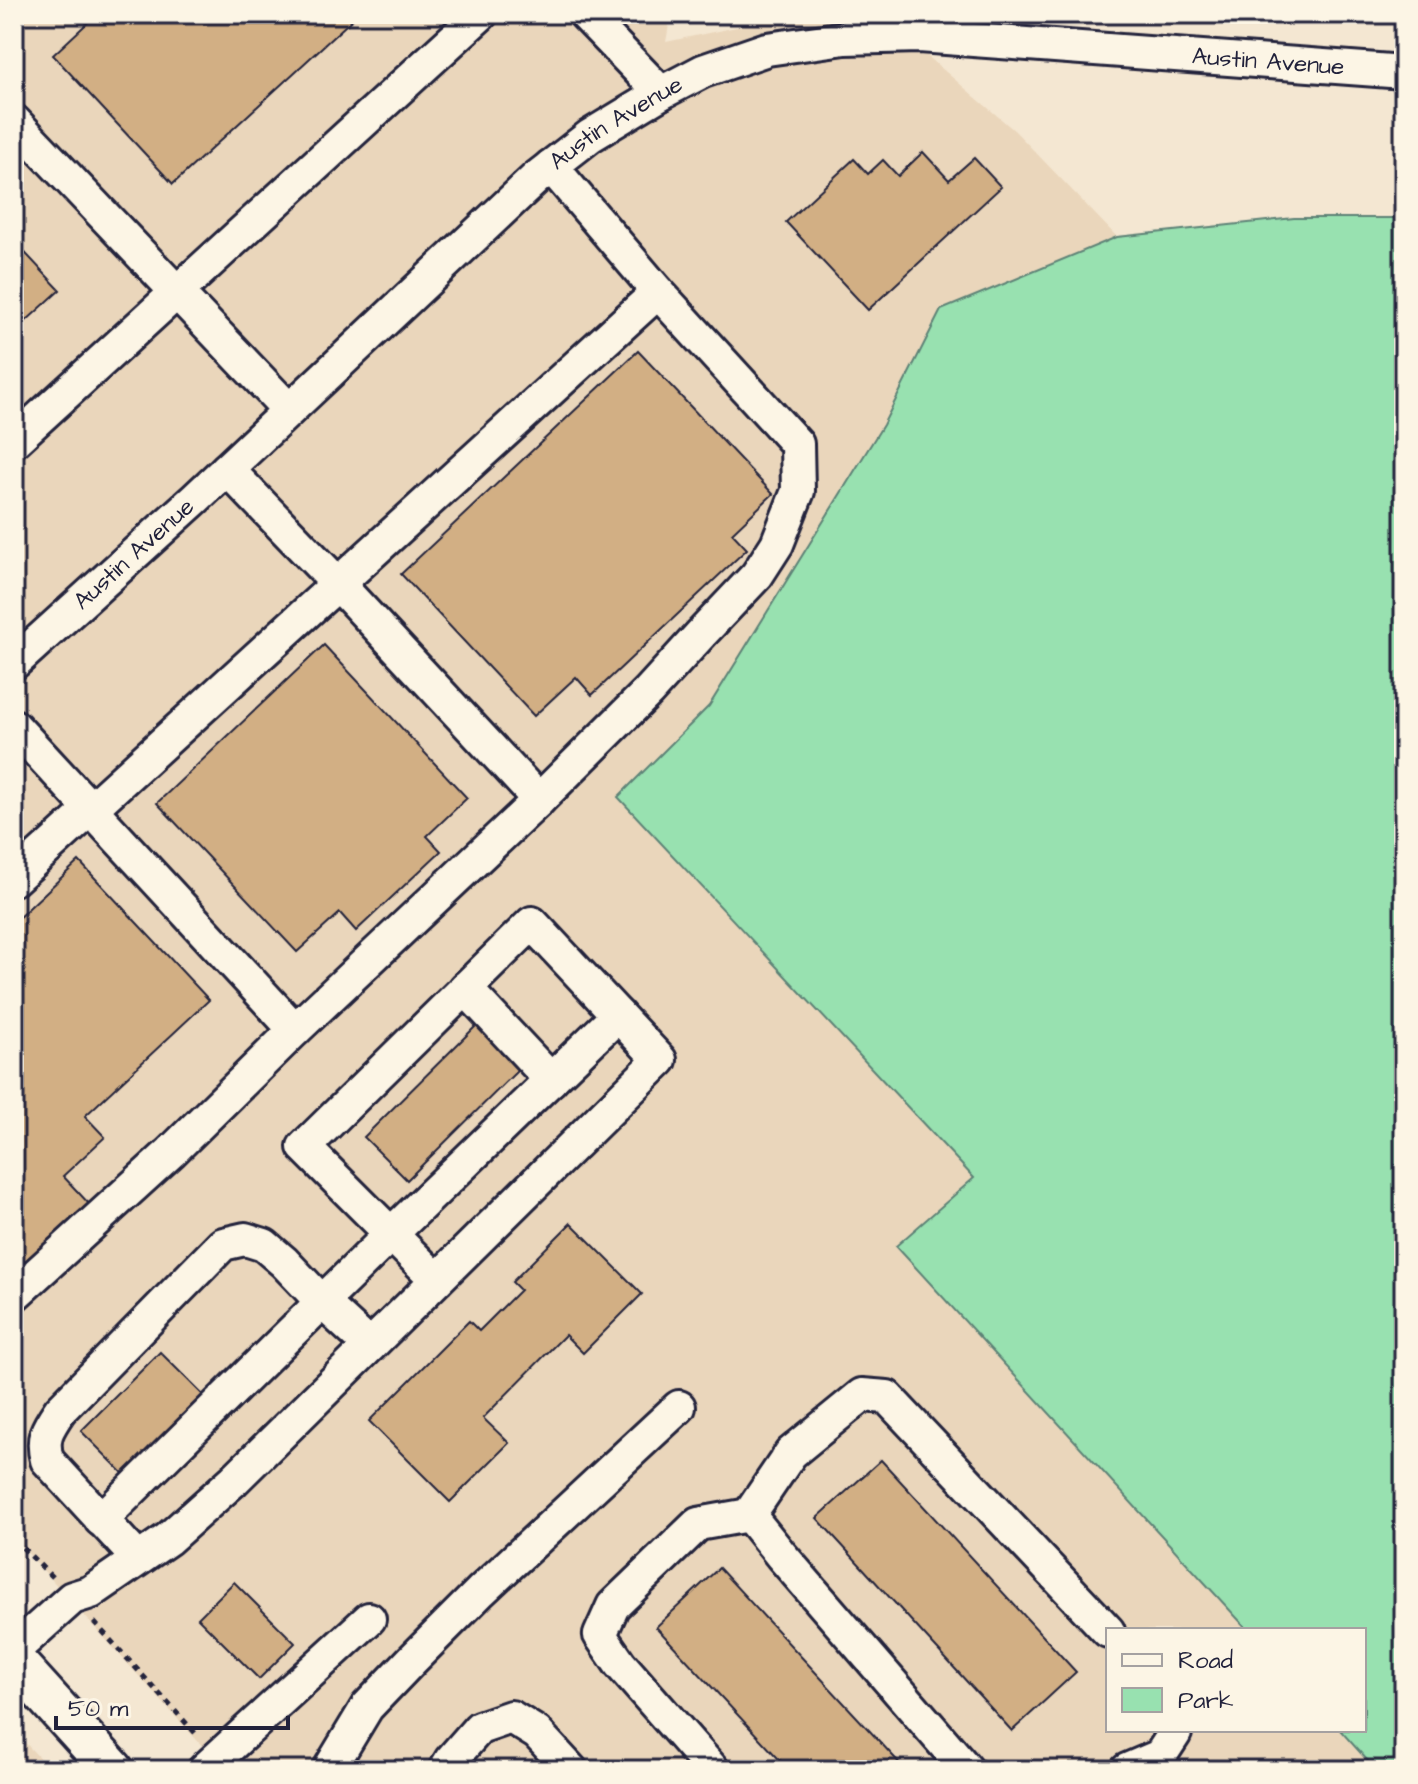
<svg xmlns="http://www.w3.org/2000/svg" width="1418" height="1784" font-family="'Architects Daughter',sans-serif">
<style>
.built{fill:#ead6bb}
.green{fill:#98e1b0;stroke:#5d8276;stroke-width:2}
.building{fill:#d2af84;stroke:#22223b;stroke-width:2}
.lines{fill:none;stroke-linecap:round;stroke-linejoin:round}
.minor-casing{stroke:#22223b;stroke-width:38}
.major-casing{stroke:#22223b;stroke-width:46}
.path{stroke:#22223b;stroke-width:5;stroke-dasharray:6 6;stroke-linecap:butt}
.minor{stroke:#fcf5e5;stroke-width:32}
.major{stroke:#fcf5e5;stroke-width:40}
.labels{text-anchor:middle;dominant-baseline:central;stroke-width:8;stroke-linejoin:round;paint-order:stroke}
.street-label{font-size:24px;fill:#22223b;stroke:#fcf5e5}
</style>
<rect width="100%" height="100%" fill="#f4e7d2"/>
<filter id="ink" filterUnits="userSpaceOnUse"><feTurbulence type="fractalNoise" baseFrequency=".0125" numOctaves="2"/><feDisplacementMap in="SourceGraphic" scale="16" xChannelSelector="R" yChannelSelector="G"/><feConvolveMatrix kernelMatrix="1 2 1 2 8 2 1 2 1" color-interpolation-filters="sRGB"/></filter>
<g filter="url(#ink)">
<!-- built -->
<g class="built">
<path d="M14 14H671L666 42 797 14H878L1015 131 1117 237 941 310 883 425 709 706 618 797 975 1178 897 1246 1248 1630H1108V1730H1340L1376 1770H224L14 1538Z"/>
<path d="M14 1731 51 1770H14Z"/>
</g>
<!-- green -->
<path class="green" d="M1294 218H1404V1770H1376L1340 1730H1364V1630H1248L896 1246 974 1178 618 797 709 706 883 425 941 310 1117 237Z"/>
<!-- building -->
<g class="building">
<path d="M97 14H358L173 184 53 55Z"/>
<path d="M923 152 949 180 974 158 1001 187 868 310 786 222 854 159 868 174 883 160 898 176Z"/>
<path d="M14 241 60 290 14 332Z"/>
<path d="M638 351 773 494 732 533 747 549 592 695 576 677 534 716 401 574Z"/>
<path d="M324 645 467 798 427 836 441 851 356 931 340 913 297 952 157 803Z"/>
<path d="M79 861 209 1000 85 1116 105 1137 63 1176 92 1207 14 1280V922Z"/>
<path d="M480 1022 523 1065 407 1180 364 1137Z"/>
<path d="M571 1223 642 1294 583 1353 565 1335 483 1418 509 1443 450 1502 369 1421 469 1321 479 1331 520 1290 512 1282Z"/>
<path d="M160 1352 205 1397 126 1476 81 1431Z"/>
<path d="M881 1460 1076 1672 1012 1731 817 1518Z"/>
<path d="M719 1568 905 1769 904 1770H789L656 1627Z"/>
<path d="M234 1582 295 1643 259 1679 198 1618Z"/>
</g>
<g class="lines">
<defs>
<g id="minor">
<path d="M585 14 661 93"/>
<path d="M14 121 289 410"/>
<path d="M14 441 481 14"/>
<path d="M227 469 338 584 539 800"/>
<path id="s1" d="M14 663 195 499 536 178 590 136 661 93 703 71 767 49 845 38 919 36 1404 72"/>
<path d="M14 726 295 1030 171 1152 14 1295"/>
<path d="M14 879 658 292"/>
<path d="M465 988 551 1080"/>
<path d="M295 1030 539 800 648 692 701 634 757 575 777 544 798 491 797 444 658 292 551 166"/>
<path d="M101 1520 390 1235 618 1015"/>
<path d="M138 1559 47 1460C41 1438 47 1429 60 1410L223 1244 245 1239 264 1245 284 1262 322 1302 370 1346"/>
<path d="M14 1650 72 1598 91 1592 168 1539 234 1480 660 1060 532 923 304 1147 437 1280"/>
<path d="M204 1770 369 1619"/>
<path d="M329 1770 367 1707 412 1660 481 1591 679 1407"/>
<path d="M445 1770 451 1760 479 1728 511 1717 537 1733 571 1770"/>
<path d="M713 1770 620 1664 600 1635 613 1606 698 1524 749 1515"/>
<path d="M967 1770 781 1555 749 1515 791 1453 862 1395 887 1397 1108 1631"/>
<path d="M1127 1770 1160 1756 1175 1733V1730"/>
</g>
<path id="major" d="M14 1661 113 1770"/>
</defs>
<!-- minor casing -->
<use href="#minor" class="minor-casing"/>
<!-- major casing -->
<use href="#major" class="major-casing"/>
<!-- path -->
<g class="path">
<path d="M14 1539 52 1577"/>
<path d="M94 1622 198 1736"/>
<path d="M14 1767 16 1770"/>
</g>
<!-- minor -->
<use href="#minor" class="minor"/>
<!-- major -->
<use href="#major" class="major"/>
</g>
</g>
<g class="labels">
<!-- street labels -->
<g class="street-label">
<text stroke="none"><textPath href="#s1" startOffset="1482">Austin Avenue</textPath></text>
<text stroke="none"><textPath href="#s1" startOffset="810">Austin Avenue</textPath></text>
<text stroke="none"><textPath href="#s1" startOffset="162">Austin Avenue</textPath></text>
</g>
</g>
<!-- margin -->
<rect width="1418" height="1784" fill="none" stroke="#fcf5e5" stroke-width="48"/>
<rect x="24" y="24" width="1370" height="1736" fill="none" stroke="#22223b" stroke-width="3" filter="url(#ink)"/>
<!-- legend -->
<rect x="1106" y="1628" width="260" height="104" fill="#fcf5e5" stroke="#a5a1a1" stroke-width="2"/>
<rect x="1122" y="1654" width="40" height="12" fill="#fcf5e5" stroke="#a5a1a1" stroke-width="2"/>
<text x="1178" y="1668" font-size="24" fill="#22223b">Road</text>
<rect x="1122" y="1688" width="40" height="24" fill="#98e1b0" stroke="#a5a1a1" stroke-width="2"/>
<text x="1178" y="1708" font-size="24" fill="#22223b">Park</text>
<!-- scale -->
<path d="M56 1716v12h232v-12" fill="none" stroke="#22223b" stroke-width="4"/>
<text x="68" y="1716" font-size="24" fill="#22223b" stroke="#fcf5e5" stroke-width="6" paint-order="stroke">50 m</text>
</svg>
